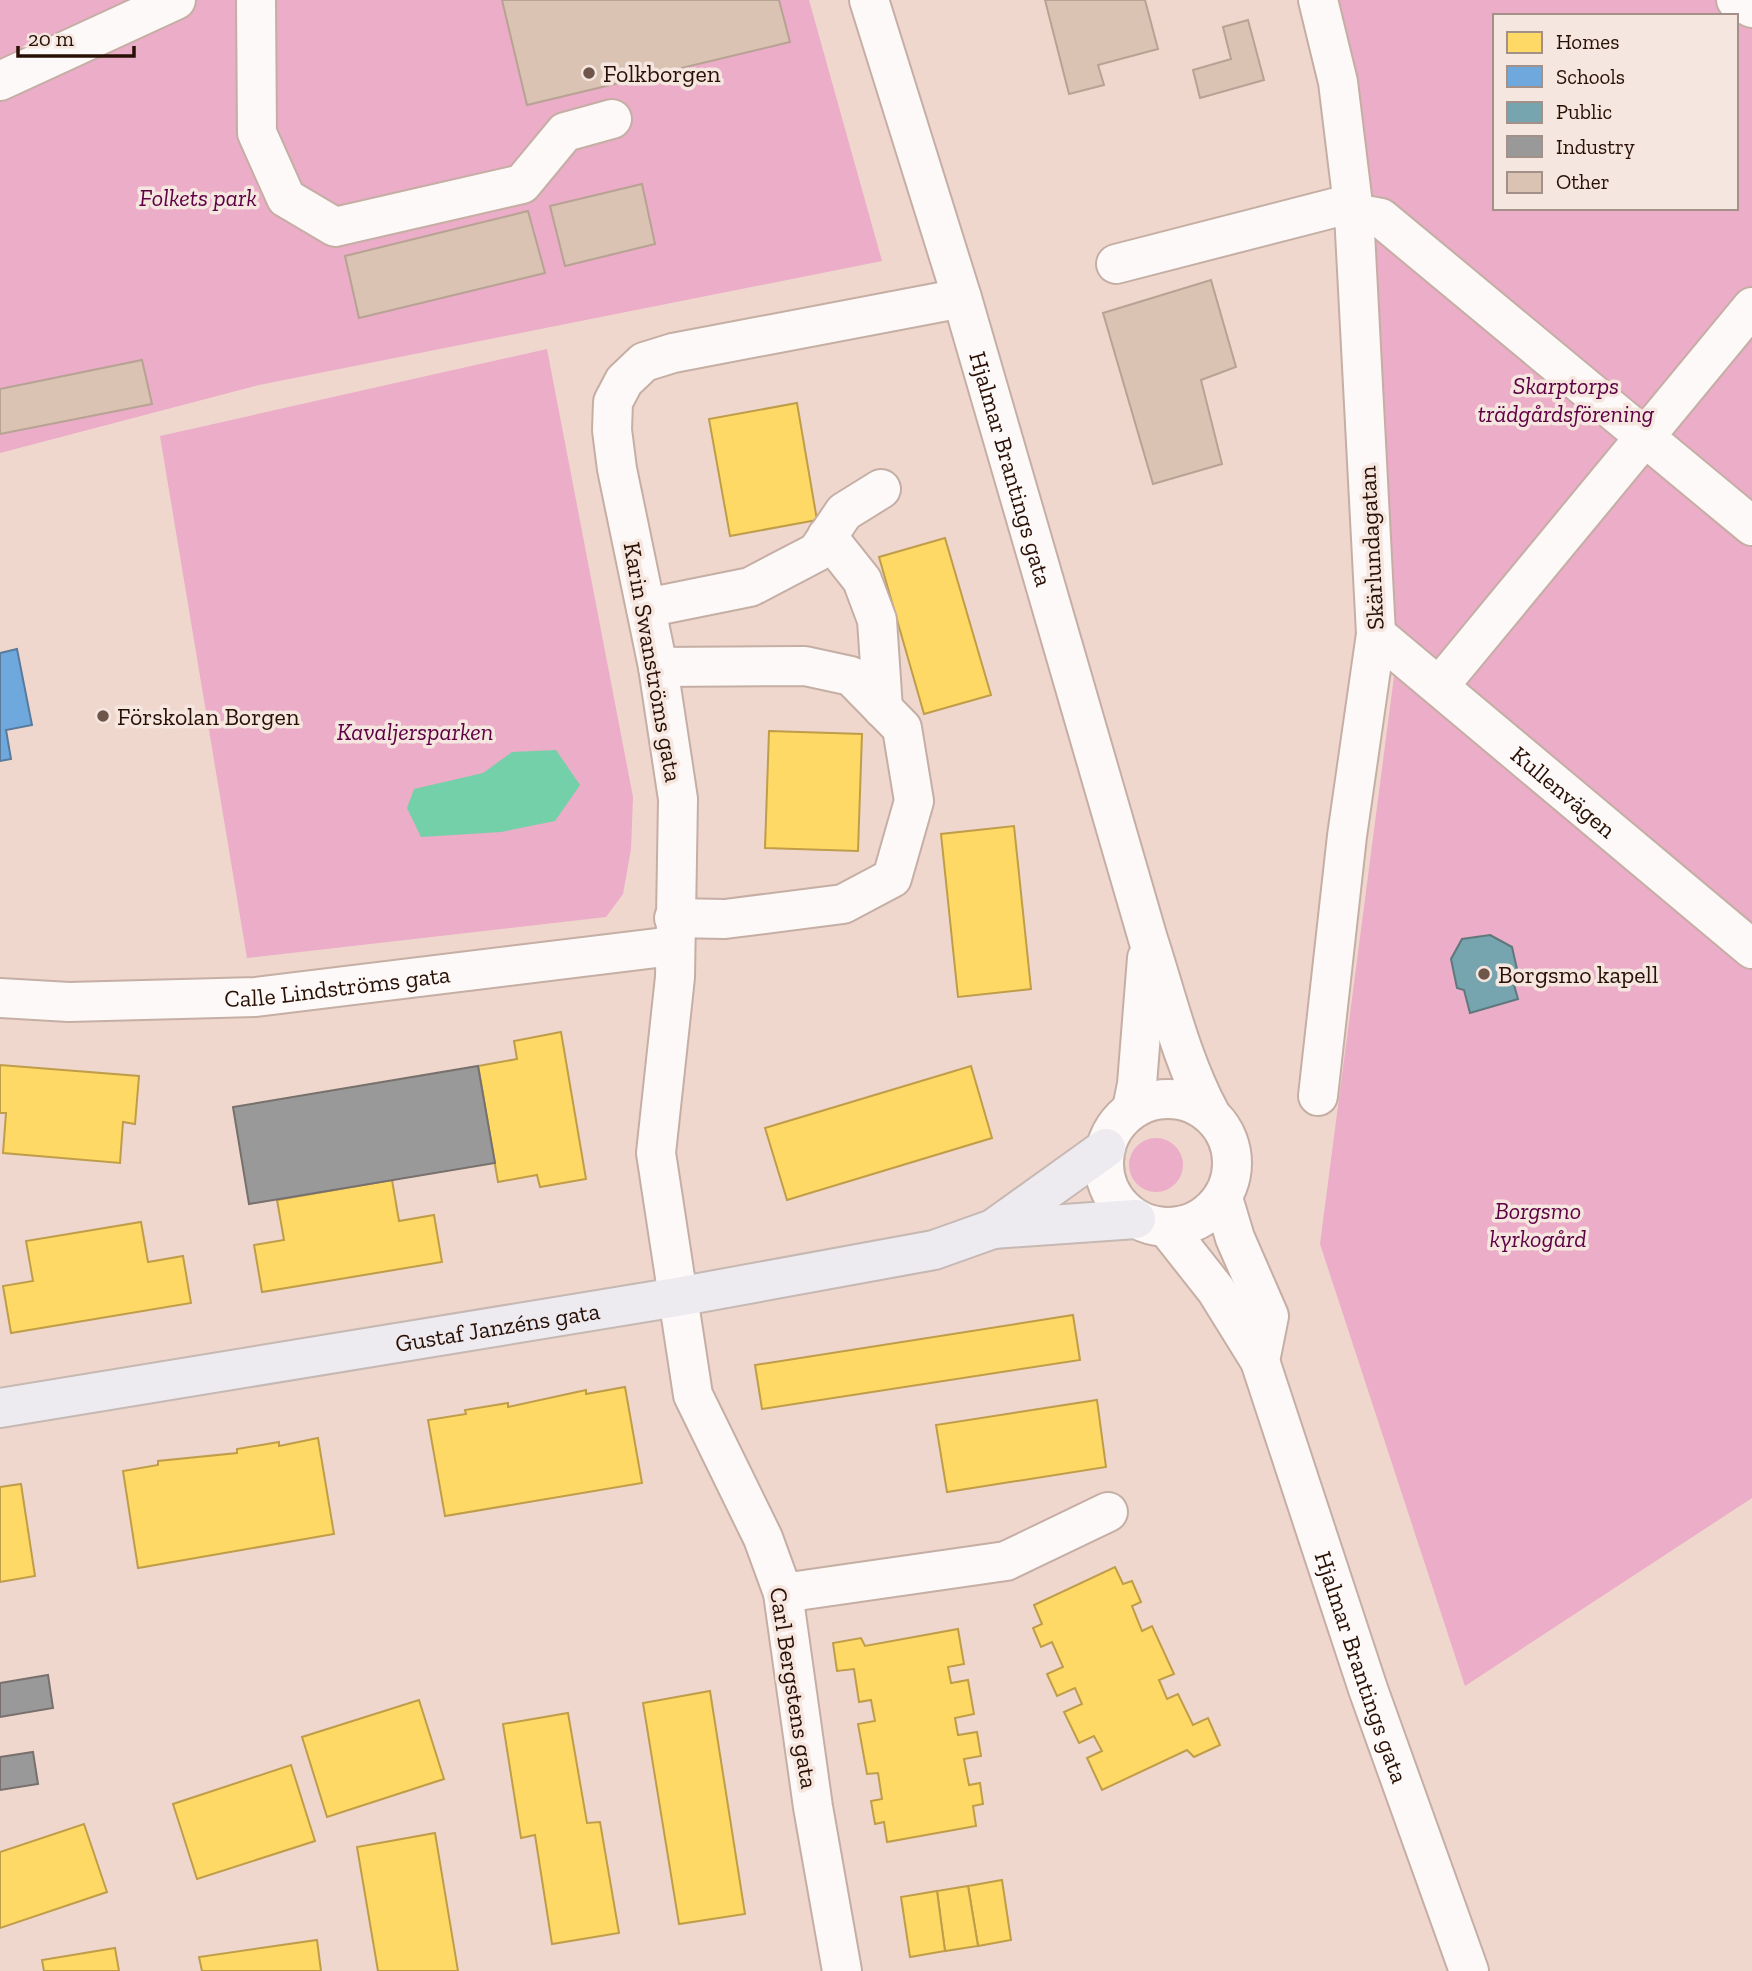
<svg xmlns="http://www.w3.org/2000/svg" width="1752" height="1971" font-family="'Zilla Slab',serif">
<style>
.green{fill:#ebadc7;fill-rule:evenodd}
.water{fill:#74d0a8}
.homes{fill:#ffd966;stroke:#bf9d49;stroke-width:2}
.schools{fill:#6fa8dc;stroke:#5a7a9c;stroke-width:2}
.public{fill:#76a5af;stroke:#5f787c;stroke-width:2}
.industry{fill:#999;stroke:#77706d;stroke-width:2}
.building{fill:#dac3b2;stroke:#b7a294;stroke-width:2}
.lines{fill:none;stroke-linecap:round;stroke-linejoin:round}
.minor-casing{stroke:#c5aea4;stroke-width:42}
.major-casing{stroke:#c6b8b2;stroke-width:42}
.minor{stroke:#fdf9f8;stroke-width:38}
.major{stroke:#edeaf0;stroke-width:38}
.poi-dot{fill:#6e564b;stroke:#f5e6df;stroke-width:2.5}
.labels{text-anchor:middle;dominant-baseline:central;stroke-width:7;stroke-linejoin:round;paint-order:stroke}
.poi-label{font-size:24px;fill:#291005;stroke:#f5e6df;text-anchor:start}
.park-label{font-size:24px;font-style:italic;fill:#5e0044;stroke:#f5e6df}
.street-label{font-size:24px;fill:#291005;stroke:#f5e6df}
</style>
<rect width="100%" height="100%" fill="#efd7cd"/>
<!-- green -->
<g class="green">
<path d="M0 0H809L882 261 259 385 0 453Z"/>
<path d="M1332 0H1752V940L1390 629ZM1495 16H1736V208H1495Z"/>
<path d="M547 349 633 797 631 849 623 894 606 917 247 958 160 436Z"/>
<path d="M1395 669 1752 962V1498L1465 1686 1320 1244Z"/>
<circle cx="1156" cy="1165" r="27"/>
</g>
<!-- water -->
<path class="water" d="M556 750 580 785 555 821 501 832 421 837 407 808 414 789 483 773 512 752Z"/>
<!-- homes -->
<g class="homes">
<path d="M797 403 817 520 730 536 709 419Z"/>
<path d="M945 538 991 695 924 714 879 557Z"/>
<path d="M769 731 862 734 858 851 765 848Z"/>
<path d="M1014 826 1031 989 958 997 941 834Z"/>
<path d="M561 1032 586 1179 540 1187 537 1175 498 1182 478 1066 517 1059 514 1041Z"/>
<path d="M0 1065 139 1076 135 1124 123 1122 120 1163 3 1153 6 1113H0Z"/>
<path d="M971 1066 992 1138 787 1200 765 1128Z"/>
<path d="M392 1180 399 1221 434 1215 442 1262 262 1292 254 1245 284 1240 277 1200Z"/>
<path d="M141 1222 148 1262 183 1256 191 1303 11 1333 3 1286 33 1281 26 1241Z"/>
<path d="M1073 1315 1080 1360 762 1409 755 1365Z"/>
<path d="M625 1387 642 1483 445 1516 428 1420 466 1414 465 1410 508 1403V1407L586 1390V1394Z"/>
<path d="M1097 1400 1106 1467 947 1492 936 1425Z"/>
<path d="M318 1438 334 1534 138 1568 123 1471 158 1465V1461L237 1453V1449L279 1442V1446Z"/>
<path d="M21 1484 35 1576 0 1582V1487Z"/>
<path d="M1115 1567 1123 1584 1132 1581 1141 1602 1132 1606 1142 1631 1152 1626 1174 1674 1159 1680 1167 1699 1178 1694 1193 1725 1208 1718 1220 1745 1194 1757 1187 1750 1102 1790 1087 1758 1102 1751 1094 1736 1079 1743 1064 1712 1082 1704 1075 1688 1057 1696 1047 1674 1063 1667 1052 1642 1041 1647 1033 1628 1042 1624 1034 1605Z"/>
<path d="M958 1629 964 1664 948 1667 951 1683 968 1680 974 1714 955 1718 958 1735 977 1732 981 1756 964 1759 969 1785 980 1783 983 1804 973 1806 976 1826 887 1842 884 1822 875 1824 871 1801 882 1799 878 1773 867 1774 858 1724 875 1721 871 1700 859 1702 854 1669 837 1671 833 1643 861 1638 865 1646Z"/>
<path d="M710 1691 745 1914 679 1924 643 1703Z"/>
<path d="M419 1700 444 1779 327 1817 302 1737Z"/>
<path d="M568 1713 587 1823 600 1822 619 1933 552 1944 535 1835 521 1838 503 1724Z"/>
<path d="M291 1765 315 1841 197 1879 173 1804Z"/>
<path d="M84 1824 107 1892 0 1928V1852Z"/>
<path d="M435 1833 458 1971H378L357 1847Z"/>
<path d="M1002 1880 1011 1940 978 1946 968 1886Z"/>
<path d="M968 1886 978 1946 945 1951 937 1891Z"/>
<path d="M937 1891 945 1951 910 1957 901 1897Z"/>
<path d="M317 1940 321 1971H202L199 1957Z"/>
<path d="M115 1948 119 1971H44L42 1960Z"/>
</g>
<!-- schools -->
<path class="schools" d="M17 649 32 725 6 730 11 759 0 761V653Z"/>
<!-- public -->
<path class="public" d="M1490 935 1512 947 1517 969 1512 978 1518 999 1470 1013 1464 990 1457 988 1451 959 1462 939Z"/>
<!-- industry -->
<g class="industry">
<path d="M478 1066 495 1163 249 1204 233 1107Z"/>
<path d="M48 1675 53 1708 0 1717V1683Z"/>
<path d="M33 1752 38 1784 0 1790V1757Z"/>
</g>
<!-- building -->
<g class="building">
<path d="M502 0H779L790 42 527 105Z"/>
<path d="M1045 0H1145L1158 49 1098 65 1104 85 1069 94Z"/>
<path d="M1248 20 1264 80 1200 98 1193 70 1231 59 1223 27Z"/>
<path d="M642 184 655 244 565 266 550 206Z"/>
<path d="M528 211 545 273 359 318 345 256Z"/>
<path d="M1211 280 1236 367 1201 380 1222 464 1153 484 1103 313Z"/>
<path d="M142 360 152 404 0 434V389Z"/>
</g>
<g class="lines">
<defs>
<g id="minor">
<path d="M256 0 257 133 286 198 335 227 522 184 565 132 612 119"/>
<path id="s1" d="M869 0 962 298 1148 939C1167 997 1181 1059 1210 1113"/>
<path d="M1736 0 1752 8"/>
<path d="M0 81 176 0"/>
<path d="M1354 213 1381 218 1752 526"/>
<path d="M1116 264 1353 203"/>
<path d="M827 536 862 580 877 620 883 709"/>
<path d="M646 608 750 587 817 552 844 512 881 489"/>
<path id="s2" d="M1376 634 1752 949"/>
<path d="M658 667 805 666 851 676 902 728 914 801 892 878 843 904 725 919 674 918"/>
<path d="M1440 685 1752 307"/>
<path id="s3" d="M0 998 69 1002 256 997 673 946"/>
<path d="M1318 1096 1347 836 1376 634 1354 213 1338 82 1318 0"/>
<circle cx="1168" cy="1163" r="64"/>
<path d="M1132 1109 1137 1084 1147 958"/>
<path d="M1223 1198 1235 1238 1269 1316 1260 1361"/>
<path id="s4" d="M1167 1228 1216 1290 1260 1361 1368 1689 1469 1971"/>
<path d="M783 1593 1006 1561 1108 1512"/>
<path d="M842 1971 813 1807 783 1593 763 1538 693 1395 656 1153 675 977 678 799 658 667 617 469 612 430 613 402 624 381 644 362 673 353 962 298"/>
</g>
<g id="major">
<path d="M993 1229 1136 1219"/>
<path id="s5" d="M0 1408 677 1297 934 1250 993 1229 1106 1148"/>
</g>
</defs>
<!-- minor casing -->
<use href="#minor" class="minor-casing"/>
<!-- major casing -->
<use href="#major" class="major-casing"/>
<!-- minor -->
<use href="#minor" class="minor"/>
<!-- major -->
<use href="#major" class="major"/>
</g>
<!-- markers -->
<g class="poi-dot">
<circle cx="589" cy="73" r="7"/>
<circle cx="103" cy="716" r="7"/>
<circle cx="1484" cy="974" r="7"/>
</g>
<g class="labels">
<!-- poi labels -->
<g class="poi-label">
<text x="603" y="73">Folkborgen</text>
<text x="117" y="716">Förskolan Borgen</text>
<text x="1498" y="974">Borgsmo kapell</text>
</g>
<!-- park labels -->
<g class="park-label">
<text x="198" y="197">Folkets park</text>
<text x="1566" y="385">Skarptorps<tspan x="1566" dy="28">trädgårdsförening</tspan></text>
<text x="415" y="731">Kavaljersparken</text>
<text x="1538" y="1210">Borgsmo<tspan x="1538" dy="28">kyrkogård</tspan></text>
</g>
<!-- street labels -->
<g class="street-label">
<text stroke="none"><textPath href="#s1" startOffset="490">Hjalmar Brantings gata</textPath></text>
<text transform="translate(1371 548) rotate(-93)">Skärlundagatan</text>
<text transform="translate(653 662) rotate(80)">Karin Swanströms gata</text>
<text stroke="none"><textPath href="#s2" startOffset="245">Kullenvägen</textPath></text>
<text stroke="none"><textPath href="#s3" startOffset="338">Calle Lindströms gata</textPath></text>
<text stroke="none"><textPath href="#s5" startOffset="504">Gustaf Janzéns gata</textPath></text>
<text stroke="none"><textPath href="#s4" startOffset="485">Hjalmar Brantings gata</textPath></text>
<text transform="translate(794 1688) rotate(81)">Carl Bergstens gata</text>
</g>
</g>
<!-- legend -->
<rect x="1493" y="14" width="245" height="196" fill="#f5e6df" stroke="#a39088" stroke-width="2"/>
<rect x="1507" y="32" width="35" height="21" fill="#ffd966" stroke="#a39088" stroke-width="2"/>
<text x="1556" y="49" font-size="21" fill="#291005">Homes</text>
<rect x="1507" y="66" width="35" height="21" fill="#6fa8dc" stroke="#a39088" stroke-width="2"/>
<text x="1556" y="84" font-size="21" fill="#291005">Schools</text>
<rect x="1507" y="102" width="35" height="21" fill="#76a5af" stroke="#a39088" stroke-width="2"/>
<text x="1556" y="119" font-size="21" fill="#291005">Public</text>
<rect x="1507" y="136" width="35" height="21" fill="#999999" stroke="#a39088" stroke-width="2"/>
<text x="1556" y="154" font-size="21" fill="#291005">Industry</text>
<rect x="1507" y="172" width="35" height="21" fill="#dac3b2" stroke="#a39088" stroke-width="2"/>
<text x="1556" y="189" font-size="21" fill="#291005">Other</text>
<!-- scale -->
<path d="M18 46v10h116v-10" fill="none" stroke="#291005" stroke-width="3.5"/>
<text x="28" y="46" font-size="21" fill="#291005" stroke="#f5e6df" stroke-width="5" paint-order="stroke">20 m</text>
</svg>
